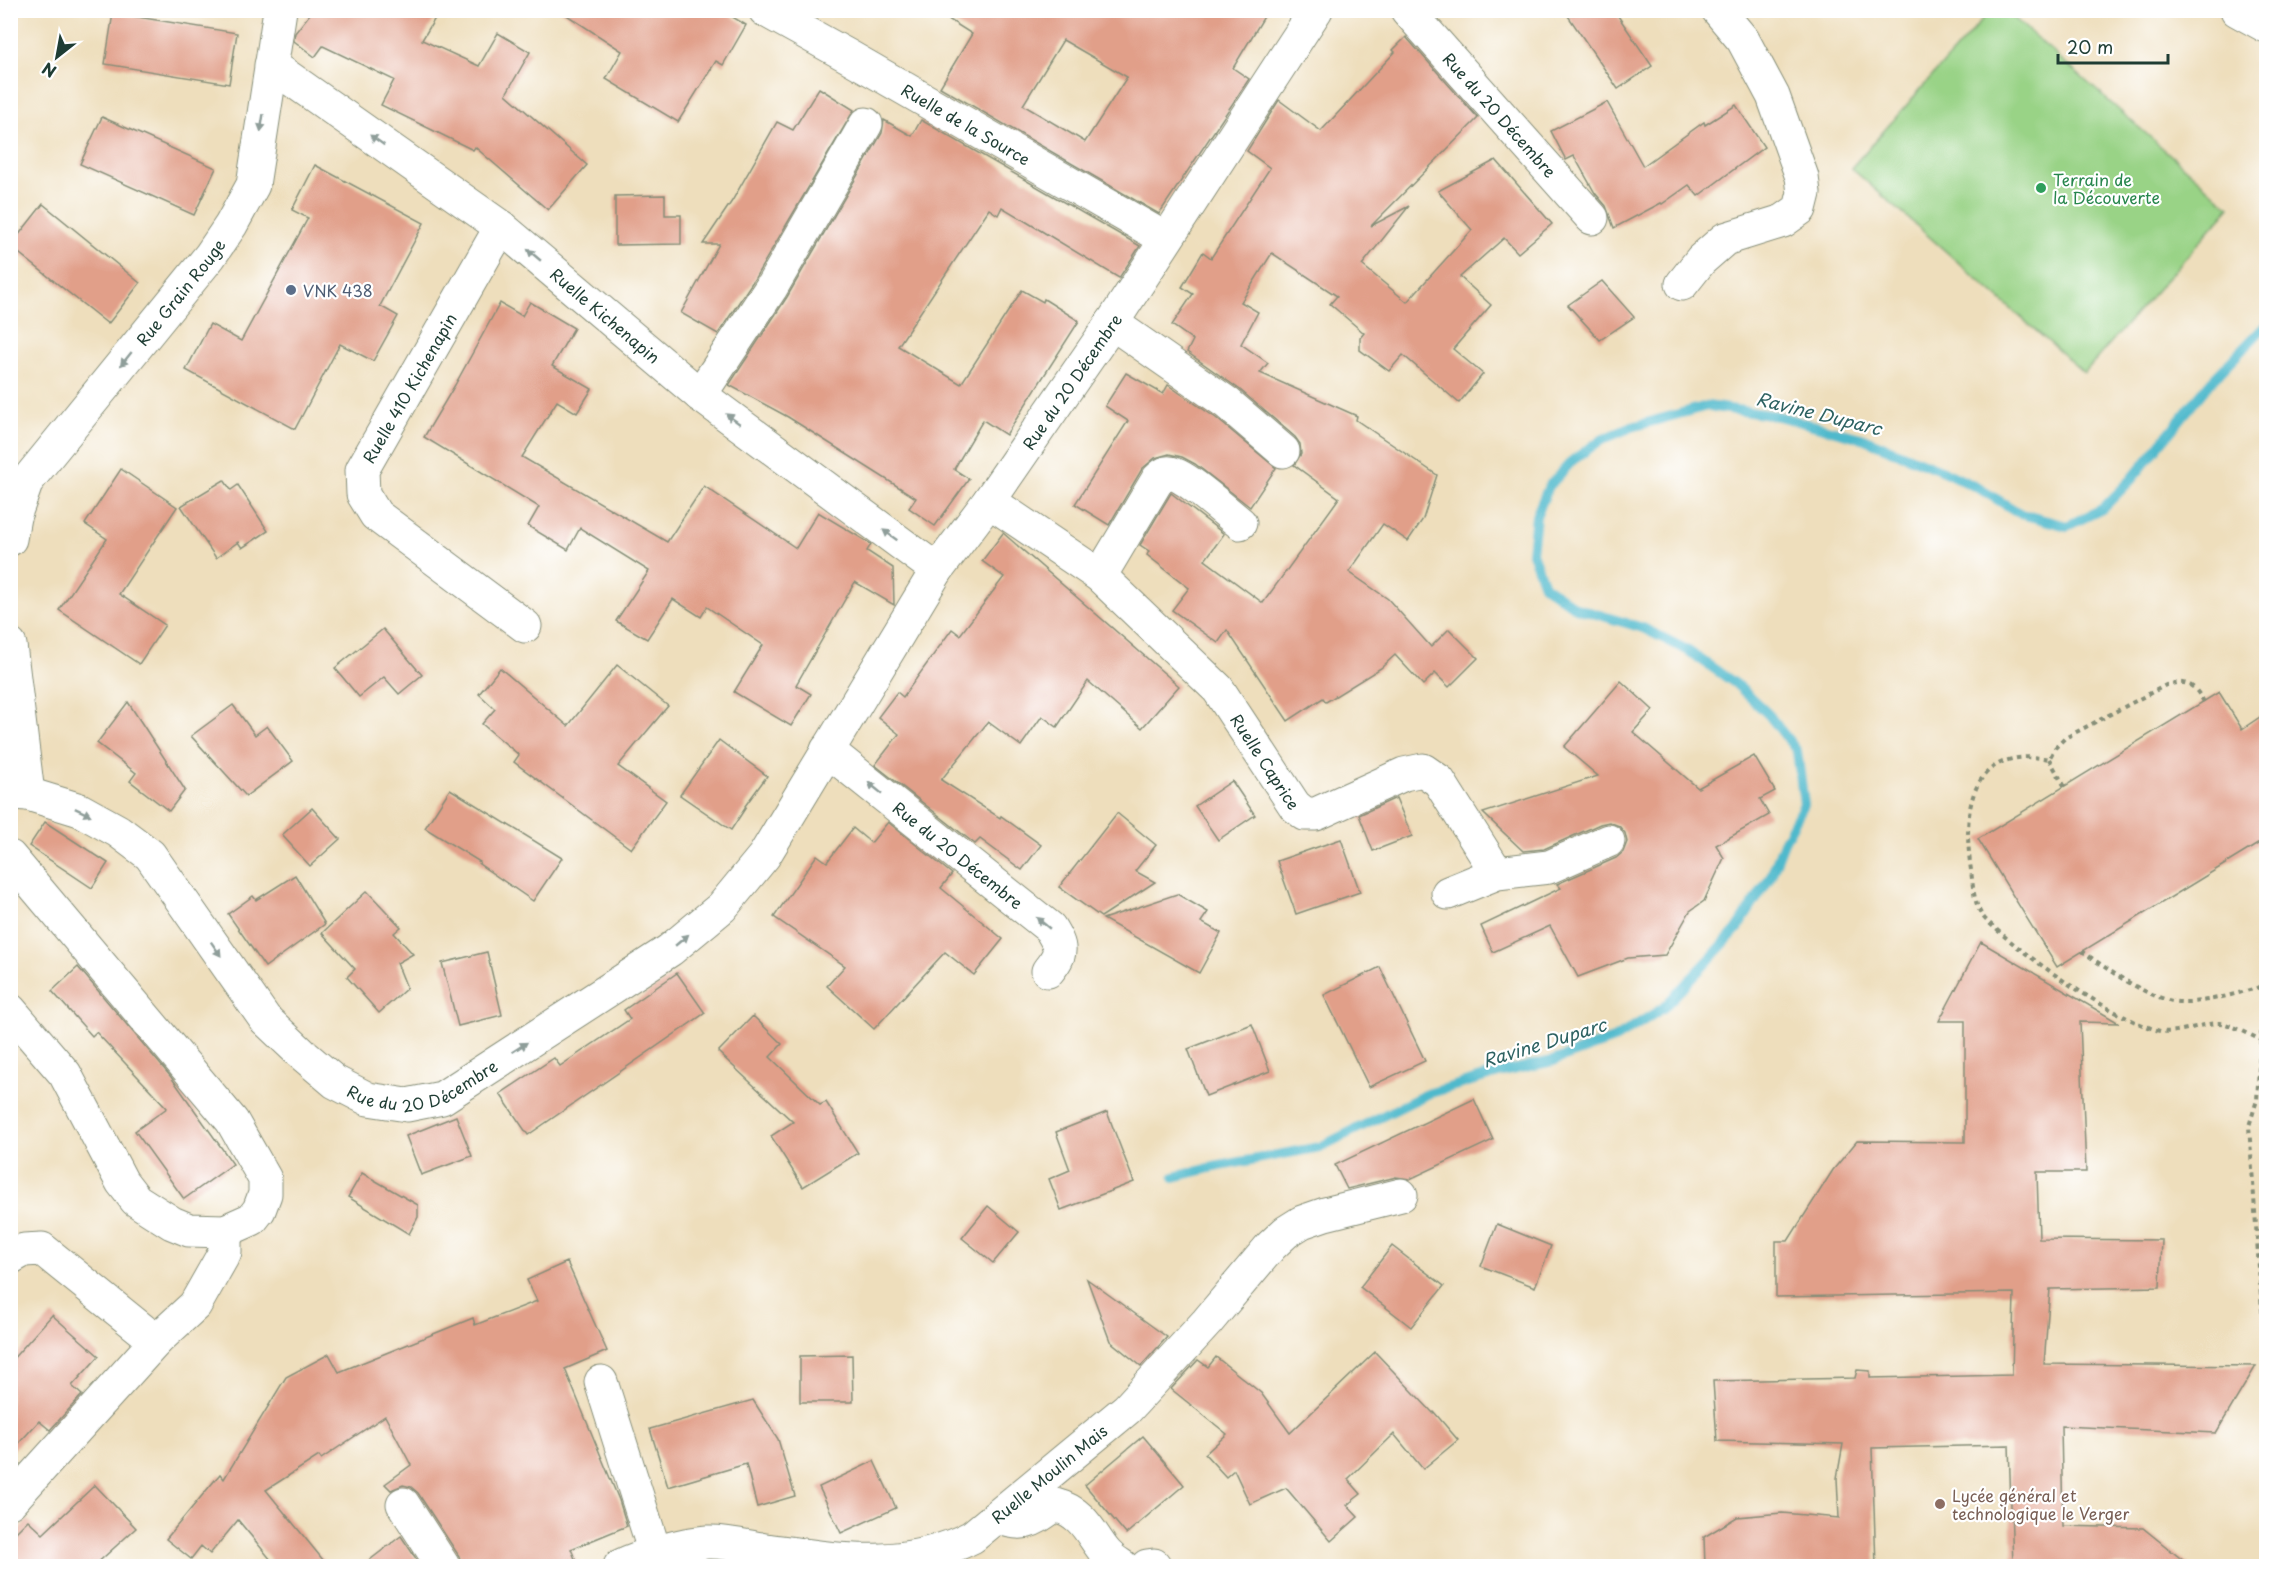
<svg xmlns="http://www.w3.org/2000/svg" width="2277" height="1577" font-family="'Playpen Sans',sans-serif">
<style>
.green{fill:#99d386;stroke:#5c885d;stroke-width:1.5}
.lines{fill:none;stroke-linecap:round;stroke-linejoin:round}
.stream{stroke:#4fb9cc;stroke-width:10}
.building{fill:#e19f89;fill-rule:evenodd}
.minor-casing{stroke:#868e78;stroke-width:35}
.path{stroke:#868e78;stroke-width:4;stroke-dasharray:4.5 4.5;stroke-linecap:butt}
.minor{stroke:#fff;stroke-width:33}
.oneway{fill:#8f9e9a}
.leisure-dot{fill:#2e9e5b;stroke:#fff;stroke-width:2}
.service-dot{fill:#5c6f8a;stroke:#fff;stroke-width:2}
.education-dot{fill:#8d6e63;stroke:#fff;stroke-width:2}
.labels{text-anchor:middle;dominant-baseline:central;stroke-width:4.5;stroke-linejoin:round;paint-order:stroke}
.street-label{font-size:16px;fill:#1f3d34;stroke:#fff}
.leisure-label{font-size:16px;fill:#27864d;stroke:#fff;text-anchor:start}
.service-label{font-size:16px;fill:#4e5e75;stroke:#fff;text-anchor:start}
.education-label{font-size:16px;fill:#785e54;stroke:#fff;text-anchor:start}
.water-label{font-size:18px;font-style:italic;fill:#2d6262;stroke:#fff}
</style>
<rect width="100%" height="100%" fill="#fff"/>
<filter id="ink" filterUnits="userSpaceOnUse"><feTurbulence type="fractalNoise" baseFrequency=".0167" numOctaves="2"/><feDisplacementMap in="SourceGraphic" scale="12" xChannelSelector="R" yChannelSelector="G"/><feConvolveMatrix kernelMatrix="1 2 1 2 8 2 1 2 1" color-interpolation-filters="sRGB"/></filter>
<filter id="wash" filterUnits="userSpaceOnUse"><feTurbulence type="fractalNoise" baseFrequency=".008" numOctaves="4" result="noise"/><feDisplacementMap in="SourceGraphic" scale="24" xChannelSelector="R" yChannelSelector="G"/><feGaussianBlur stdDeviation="1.35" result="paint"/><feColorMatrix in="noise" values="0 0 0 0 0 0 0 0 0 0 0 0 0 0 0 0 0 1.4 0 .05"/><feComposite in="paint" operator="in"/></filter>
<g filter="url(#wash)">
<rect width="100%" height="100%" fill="#eedebc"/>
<!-- green -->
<path class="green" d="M1990 11H2006L2230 207 2084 373 1851 168Z"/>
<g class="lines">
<!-- stream -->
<path class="stream" d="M1174 1177 1214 1167 1320 1147 1427 1094 1502 1072 1553 1061 1616 1038 1663 1008 1708 961 1737 929 1771 876 1784 842 1804 804 1797 751 1768 714 1736 684 1687 650 1643 628 1576 608 1544 585 1532 553 1536 516 1549 486 1573 460 1601 440 1632 427 1707 406 1778 416 1865 439 1943 471 1980 489 2021 514 2067 526 2102 509 2131 480 2209 384 2266 325"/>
</g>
<g id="blocks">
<!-- building -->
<g class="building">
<path d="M313 10H440L422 40 479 66 498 33 530 52 506 94 587 165 548 210 475 147 473 150 381 105 394 80 323 46 315 57 294 41 295 33Z"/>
<path d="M559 10H721L746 25 723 65 716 61 678 122 606 79 622 51Z"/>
<path d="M934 10H1268L1233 68 1249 79 1159 214 940 87 972 34ZM1063 40 1127 77 1085 142 1023 105Z"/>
<path d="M1564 10H1614L1652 66 1618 89Z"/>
<path d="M113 13 237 33 229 84 105 64Z"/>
<path d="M1406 37 1478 118 1371 226 1409 206 1362 265 1407 302 1472 230 1438 191 1496 160 1552 224 1518 253 1504 238 1460 277 1491 305 1453 349 1483 374 1459 403 1403 355 1389 371 1360 350V338L1364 333 1330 304 1337 296 1272 253 1241 302 1258 312 1241 344 1268 363 1260 373 1357 416 1356 420 1437 475 1423 519 1408 541 1383 524 1349 572 1388 599 1431 647 1449 629 1478 658 1449 687 1435 673 1423 685 1395 655 1381 668 1326 702 1323 698 1288 721 1227 630 1218 643 1172 610 1189 588 1147 555 1149 551 1140 545 1171 493 1224 534 1205 560 1263 603 1339 498 1294 465 1301 454 1300 444 1295 437 1239 389 1187 352 1193 340 1172 325 1193 294 1182 287 1203 252 1211 258 1270 168 1247 151 1279 100 1321 131 1395 52 1393 50Z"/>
<path d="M819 88 854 110 755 278 718 334 681 313 719 244H703L732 201 777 122 793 130Z"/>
<path d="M1607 102 1643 166 1704 122 1705 125 1736 105 1764 147 1698 196 1689 185 1662 204 1661 203 1614 228 1606 206 1595 193 1574 156 1566 160 1551 131Z"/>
<path d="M102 117 216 168 194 215 80 164Z"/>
<path d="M884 120 912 136 921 120 1140 246 1119 278 1002 207 998 215 989 209 898 346 961 384 1022 290 1043 302 1044 299 1079 321 1006 435 983 420 954 469 969 479 935 526 909 508 916 498 788 417 729 385 787 297 882 133Z"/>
<path d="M315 165 424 223 380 306 398 316 373 361 340 344 295 429 186 370 210 324 241 341 308 218 292 210Z"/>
<path d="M665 195V215H681V244L615 245V196Z"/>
<path d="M43 204 140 283 108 324 10 246Z"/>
<path d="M1602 281 1634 317 1600 340 1568 305Z"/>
<path d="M530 302 574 328 552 366 592 389 577 413 557 401 522 457 667 542 704 486 796 548 818 512 871 544 867 551 893 568 894 605 855 582 796 685 811 694 791 726 734 692 763 645 707 607 701 617 673 599 647 639 616 621 649 571 580 528 568 550 528 526 539 507 424 437 455 385 500 303 522 316Z"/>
<path d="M1126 373 1163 394 1168 385 1216 418 1276 468 1250 507 1195 464 1182 457 1169 454 1155 458 1142 469 1109 525 1075 504 1128 421 1105 406Z"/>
<path d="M121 469 177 507 119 594 165 625 139 664 59 610 107 539 85 524Z"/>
<path d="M224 480 231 490 238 485 268 531 242 548 238 542 216 558 181 506Z"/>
<path d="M1003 533 1179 686 1142 728 1088 681 1057 727 1042 716 1021 746 988 722 941 780 1000 818 1001 816 1041 845 1022 870 980 839 975 844 875 765 899 734 878 717 897 692 903 697 952 629 960 635 1004 577 982 561Z"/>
<path d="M383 629 422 675 399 694 384 677 359 697 335 668Z"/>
<path d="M617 665 668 706 618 766 666 801 631 849 514 762 519 755 482 724 495 709 479 694 500 668 568 726Z"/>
<path d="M1621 681 1653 710 1633 732 1698 788 1754 756 1775 791 1760 799 1769 815 1716 845 1724 858 1704 901 1690 911 1665 955 1628 958 1578 977 1550 926 1493 952 1481 926 1561 888 1557 884 1616 858 1623 852 1627 842 1625 833 1619 826 1609 822 1600 824 1544 849 1523 851 1483 813 1598 776 1564 747Z"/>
<path d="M2219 692 2242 729 2266 713V839L2057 967 1978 839Z"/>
<path d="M128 702 185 790 169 811 130 781 136 773 97 743Z"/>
<path d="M233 705 255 735 267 726 293 761 246 796 191 736Z"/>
<path d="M719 740 767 776 745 806 746 807 731 830 680 795Z"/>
<path d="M1232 781 1255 815 1218 840 1195 806Z"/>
<path d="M450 789 562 858 533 901 479 864 480 862 425 828Z"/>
<path d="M1396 798 1412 836 1373 851 1359 815Z"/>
<path d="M312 808 340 839 310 866 282 835Z"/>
<path d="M1117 813 1156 845 1135 871 1155 882 1101 917 1059 887Z"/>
<path d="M45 822 108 863 92 888 29 846Z"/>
<path d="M888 822 952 874 941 888 1003 939 974 975 945 952 874 1029 827 986 845 966 774 917 817 855 827 862 853 828 871 843Z"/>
<path d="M1341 839 1360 892 1296 914 1277 861Z"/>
<path d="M295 875 325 924 265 967 228 914 253 896 256 900Z"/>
<path d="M367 891 401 927 394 933 413 954 397 963 407 988 379 1013 347 977 355 969 322 933Z"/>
<path d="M1177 894 1208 912 1201 922 1221 933 1199 973 1103 919Z"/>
<path d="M1981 942 2119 1023 2080 1022 2086 1172H2037L2039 1239 2162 1240 2160 1287 2050 1289 2044 1364 2256 1366 2216 1433 2061 1426 2063 1526 2143 1528 2190 1566H2013L2009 1445 1872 1448 1876 1566H1705L1704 1537 1737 1517 1782 1513 1839 1518 1837 1478 1843 1444 1717 1441 1713 1381 1855 1378 1857 1370 1870 1371V1378L2012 1375 2014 1293 1776 1297V1241H1788L1833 1170 1857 1141 1965 1142V1021H1939Z"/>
<path d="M487 952 502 1015 458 1026 442 963Z"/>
<path d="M78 967 171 1077 233 1164 184 1199 135 1131 167 1108 96 1032 92 1036 52 991Z"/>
<path d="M1380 967 1425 1061 1369 1087 1324 995Z"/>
<path d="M677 973 705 1013 528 1135 500 1094 554 1058 560 1066 630 1019 624 1010Z"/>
<path d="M753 1016 782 1044 770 1057 820 1105 826 1102 858 1153 803 1187 771 1136 793 1122 718 1052Z"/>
<path d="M1252 1024 1270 1071 1206 1096 1188 1049Z"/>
<path d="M1474 1099 1493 1140 1410 1179 1396 1177 1347 1189 1335 1165Z"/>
<path d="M1107 1112 1134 1182 1061 1210 1049 1179 1070 1170 1056 1132Z"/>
<path d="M456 1116 472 1156 421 1175 406 1136Z"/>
<path d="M362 1173 418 1205V1217L409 1234 348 1197Z"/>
<path d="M988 1206 1019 1232 993 1263 962 1238Z"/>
<path d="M1497 1224 1551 1246 1535 1287 1481 1266Z"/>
<path d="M1392 1246 1444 1286 1411 1327 1360 1287Z"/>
<path d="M567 1262 607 1351 565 1369 619 1500 627 1526 571 1549 578 1566H462L459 1556 418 1493 411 1487 403 1485 391 1490 385 1484 411 1465 385 1416 321 1459 319 1456 266 1490 328 1566H276L238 1520 210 1554 201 1546 191 1559 166 1539 220 1474 224 1479 286 1377 329 1354 339 1372 473 1318 475 1325 537 1301 527 1280Z"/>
<path d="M1087 1279 1167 1337 1141 1366 1110 1341Z"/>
<path d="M52 1315 99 1356 72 1386 82 1395 50 1430 39 1421 10 1453V1362Z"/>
<path d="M1375 1352 1433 1413 1434 1412 1458 1440 1423 1469 1394 1434 1348 1479 1361 1494 1347 1505 1358 1517 1331 1541 1286 1488 1250 1504 1234 1470 1226 1477 1205 1454 1227 1434 1171 1389 1198 1360 1208 1367 1216 1357 1261 1393 1290 1433Z"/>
<path d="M852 1355 853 1402H800V1356Z"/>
<path d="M753 1400 778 1439 795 1496 757 1507 746 1464 668 1487 650 1429Z"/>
<path d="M1143 1436 1184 1485 1126 1534 1085 1485Z"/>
<path d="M874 1461 896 1508 841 1533 819 1487Z"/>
<path d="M95 1485 136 1528 94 1566H10V1538L28 1520 43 1534Z"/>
<path d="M401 1536 421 1566H362Z"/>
</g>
</g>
</g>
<g filter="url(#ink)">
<use href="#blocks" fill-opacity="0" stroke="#868e78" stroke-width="1.5"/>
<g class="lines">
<defs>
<g id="minor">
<path id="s1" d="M765 10 848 56 1166 239"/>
<path id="s2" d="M1407 10 1592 218"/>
<path d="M2237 10 2266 26"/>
<path id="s3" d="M271 65 501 227 700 395 937 570"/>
<path d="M501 227 362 470 363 494 376 515 525 626"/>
<path d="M1682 284 1701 260 1725 239 1783 221 1800 209 1804 193 1802 177 1773 96 1743 40 1718 10"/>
<path d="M1112 323 1227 403 1283 451"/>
<path d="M700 395 771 288 866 124"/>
<path id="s4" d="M989 501 1100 576 1218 689 1295 806 1305 814H1316L1404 774 1423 770 1439 781 1497 873"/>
<path id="s5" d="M10 539 14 517 27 481 210 256 231 225 253 185 280 10"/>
<path d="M1100 576 1158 479C1162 476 1164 472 1170 473 1183 473 1227 513 1240 523"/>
<path d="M10 645 28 794"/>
<path id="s6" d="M827 750 1050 928C1062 948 1063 952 1048 971"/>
<path id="s7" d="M10 793 28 794 80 810 118 831 150 855 265 1019 302 1054 335 1082 368 1099 407 1105 442 1098 670 950 722 907 764 856 937 570 989 501 1112 323 1316 10"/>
<path d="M10 857 232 1121 265 1179V1194L259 1210 252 1219 225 1231 189 1230 172 1223 136 1200 122 1182 65 1074 10 1010"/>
<path d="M1448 893 1497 873 1549 867 1608 841"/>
<path d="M10 1258 24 1250 42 1249 156 1341"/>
<path d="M601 1382 655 1553"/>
<path d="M10 1502 156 1341 195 1305 225 1252V1231"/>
<path d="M403 1504 443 1566"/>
<path d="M997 1517C1025 1528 1032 1521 1055 1505 1094 1515 1092 1550 1122 1566"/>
<path id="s8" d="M620 1566C642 1555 682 1544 707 1542 726 1541 748 1547 766 1550 839 1560 904 1572 972 1537L1127 1409 1207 1322 1271 1246 1286 1232 1302 1222 1325 1214 1401 1195"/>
<path d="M1147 1566 1154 1565"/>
</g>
</defs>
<!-- minor casing -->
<use href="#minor" class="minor-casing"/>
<!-- path -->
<g class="path">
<path d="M2204 702C2193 683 2187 680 2166 685L2065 738 2055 748 2049 759C1970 746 1962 808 1971 870 1973 887 1974 909 1987 921 2027 958 2108 1016 2160 1031 2175 1035 2202 1023 2219 1023 2229 1023 2250 1035 2261 1040"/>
<path d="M2049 759 2065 787"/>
<path d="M2082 951C2107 969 2141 994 2172 1001 2198 1006 2238 993 2264 986L2266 981"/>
<path d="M2264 986 2257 1100 2249 1126 2264 1339"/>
</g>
<!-- minor -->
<use href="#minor" class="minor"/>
</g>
<!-- one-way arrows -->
<defs><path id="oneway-solid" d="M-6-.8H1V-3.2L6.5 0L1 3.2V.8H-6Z" transform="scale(1.5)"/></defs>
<g class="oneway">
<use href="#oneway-solid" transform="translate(262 123) rotate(99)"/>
<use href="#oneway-solid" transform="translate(377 140) rotate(-145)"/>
<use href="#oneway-solid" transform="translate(534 255) rotate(-140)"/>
<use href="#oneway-solid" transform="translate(126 359) rotate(129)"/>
<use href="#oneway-solid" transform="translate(733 419) rotate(-144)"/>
<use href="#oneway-solid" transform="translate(890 535) rotate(-144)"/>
<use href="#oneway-solid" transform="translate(875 788) rotate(-141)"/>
<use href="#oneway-solid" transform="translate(83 812) rotate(25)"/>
<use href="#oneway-solid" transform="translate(1043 923) rotate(-140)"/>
<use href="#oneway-solid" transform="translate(682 940) rotate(-40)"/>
<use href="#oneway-solid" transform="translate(216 949) rotate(55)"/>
<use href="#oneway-solid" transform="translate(520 1047) rotate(-33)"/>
</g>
</g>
<!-- markers -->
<circle class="leisure-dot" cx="2041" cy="188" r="6"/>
<circle class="service-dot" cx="291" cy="290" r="6"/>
<circle class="education-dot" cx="1940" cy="1504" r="6"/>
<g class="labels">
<!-- street labels -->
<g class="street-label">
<text stroke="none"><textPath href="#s2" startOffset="140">Rue du 20 Décembre</textPath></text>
<text stroke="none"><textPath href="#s1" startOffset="231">Ruelle de la Source</textPath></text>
<text stroke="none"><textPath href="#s5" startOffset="304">Rue Grain Rouge</textPath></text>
<text stroke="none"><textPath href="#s3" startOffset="418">Ruelle Kichenapin</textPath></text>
<text stroke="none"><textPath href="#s7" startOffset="1534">Rue du 20 Décembre</textPath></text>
<text transform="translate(409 388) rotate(-60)">Ruelle 410 Kichenapin</text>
<text stroke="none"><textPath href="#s4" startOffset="384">Ruelle Caprice</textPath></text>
<text stroke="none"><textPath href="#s6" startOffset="168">Rue du 20 Décembre</textPath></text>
<text stroke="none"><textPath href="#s7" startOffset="546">Rue du 20 Décembre</textPath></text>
<text stroke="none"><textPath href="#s8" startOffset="460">Ruelle Moulin Mais</textPath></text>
</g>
<!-- leisure labels -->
<g class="leisure-label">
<text x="2053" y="179">Terrain de<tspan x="2053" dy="18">la Découverte</tspan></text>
</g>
<!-- service labels -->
<g class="service-label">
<text x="303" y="290">VNK 438</text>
</g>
<!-- education labels -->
<g class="education-label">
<text x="1952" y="1495">Lycée général et<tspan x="1952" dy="18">technologique le Verger</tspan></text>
</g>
<!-- water labels -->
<g class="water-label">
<text transform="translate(1819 413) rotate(14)">Ravine Duparc</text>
<text transform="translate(1544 1042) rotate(-17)">Ravine Duparc</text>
</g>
</g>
<!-- margin -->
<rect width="2277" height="1577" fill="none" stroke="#fff" stroke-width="36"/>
<!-- north arrow -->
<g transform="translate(57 57) rotate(211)" stroke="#ffffff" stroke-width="4.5" paint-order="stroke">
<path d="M0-4.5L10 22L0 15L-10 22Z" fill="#1f3d34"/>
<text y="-9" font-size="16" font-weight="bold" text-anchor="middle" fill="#1f3d34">N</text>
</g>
<!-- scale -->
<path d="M2058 54v9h110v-9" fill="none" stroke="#1f3d34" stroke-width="3"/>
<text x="2067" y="54" font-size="18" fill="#1f3d34" stroke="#ffffff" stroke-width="4.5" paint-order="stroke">20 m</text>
</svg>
